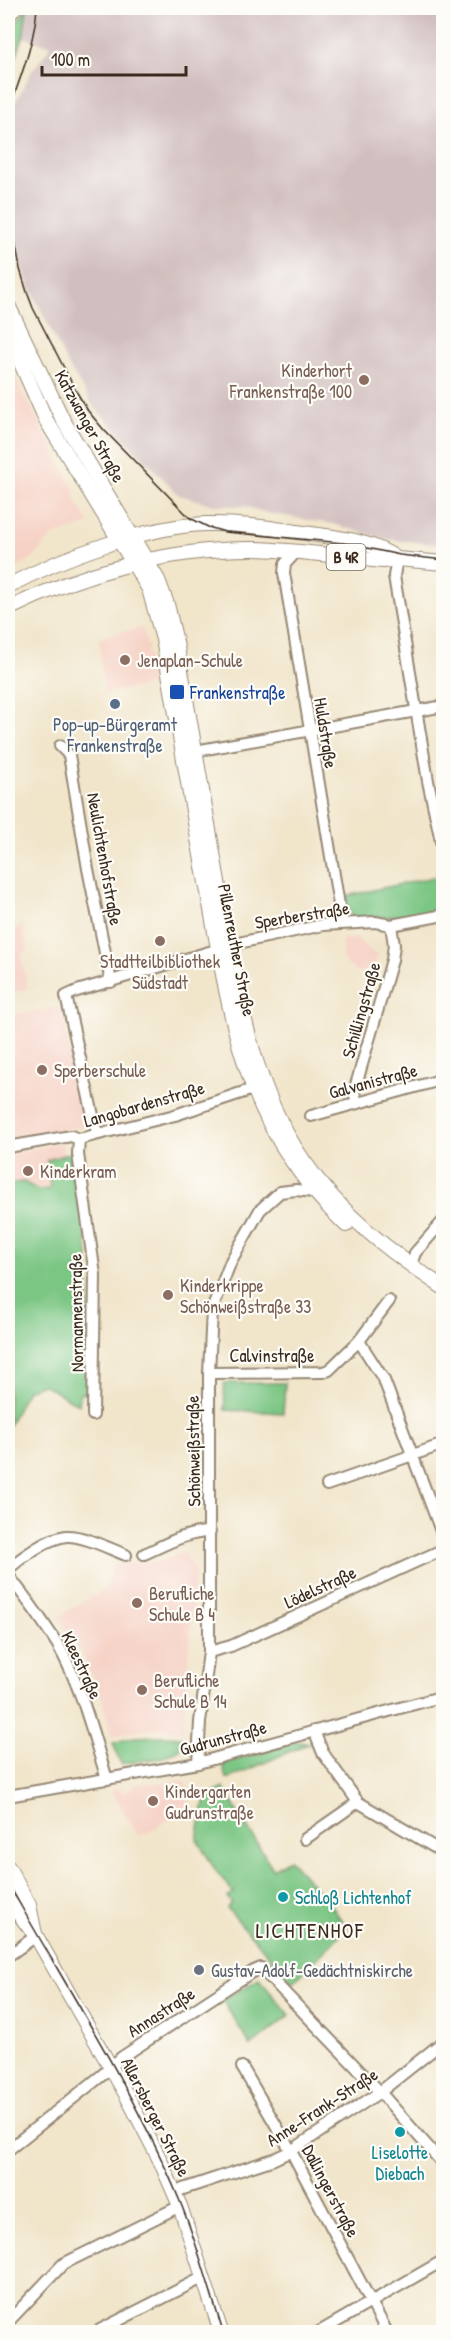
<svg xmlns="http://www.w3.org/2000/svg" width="451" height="2340" font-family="'Patrick Hand',sans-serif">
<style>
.built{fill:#f6d1c5}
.industrial{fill:#d1bfbf}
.green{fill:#7bc684;stroke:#5b7851;stroke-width:1.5}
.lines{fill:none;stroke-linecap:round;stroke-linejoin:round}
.minor-casing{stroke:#968874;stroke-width:14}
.major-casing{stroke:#968874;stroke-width:16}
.minor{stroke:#fff;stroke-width:10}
.major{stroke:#fff;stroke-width:14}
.tram{stroke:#3b2a1e;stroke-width:1.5}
.education-dot{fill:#8d6e63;stroke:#fdfcf7;stroke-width:2}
.transit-dot{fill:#1a4fb4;stroke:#fdfcf7;stroke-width:2}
.service-dot{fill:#5c6f8a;stroke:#fdfcf7;stroke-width:2}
.culture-dot{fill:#0f9aa8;stroke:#fdfcf7;stroke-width:2}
.worship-dot{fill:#6b7280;stroke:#fdfcf7;stroke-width:2}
.labels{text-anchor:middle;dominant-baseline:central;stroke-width:4.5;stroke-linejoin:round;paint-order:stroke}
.shield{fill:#fdfcf7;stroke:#75695f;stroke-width:1.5}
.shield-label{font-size:16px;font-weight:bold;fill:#3b2a1e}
.education-label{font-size:18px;fill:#785e54;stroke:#fdfcf7;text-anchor:start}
.street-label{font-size:18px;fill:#3b2a1e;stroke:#fdfcf7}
.transit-label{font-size:18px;fill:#164399;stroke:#fdfcf7;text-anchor:start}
.service-label{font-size:18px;fill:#4e5e75;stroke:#fdfcf7}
.culture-label{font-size:18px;fill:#0d838f;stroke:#fdfcf7;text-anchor:start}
.worship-label{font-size:18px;fill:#5b616d;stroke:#fdfcf7;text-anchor:start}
.quarter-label{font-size:21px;letter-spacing:1.5px;fill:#3b2a1e;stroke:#fdfcf7}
</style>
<rect width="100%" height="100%" fill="#fdfcf7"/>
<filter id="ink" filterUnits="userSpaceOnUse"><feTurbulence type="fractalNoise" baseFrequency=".0167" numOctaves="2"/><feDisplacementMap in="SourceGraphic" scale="12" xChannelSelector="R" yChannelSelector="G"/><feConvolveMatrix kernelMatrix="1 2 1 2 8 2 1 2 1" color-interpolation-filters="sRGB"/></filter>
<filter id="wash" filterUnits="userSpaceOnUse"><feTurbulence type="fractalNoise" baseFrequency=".008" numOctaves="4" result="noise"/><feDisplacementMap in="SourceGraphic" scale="24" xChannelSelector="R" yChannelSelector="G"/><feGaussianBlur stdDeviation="1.35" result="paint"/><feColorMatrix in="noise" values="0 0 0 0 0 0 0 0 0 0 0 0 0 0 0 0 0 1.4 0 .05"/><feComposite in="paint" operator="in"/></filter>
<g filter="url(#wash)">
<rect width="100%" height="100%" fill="#f1e5ca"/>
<!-- built -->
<g class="built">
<path d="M8 364 75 491V499L90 524 52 536 32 559 8 572Z"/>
<path d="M143 628 146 644 149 645 147 652 153 685 104 693 99 639 119 632Z"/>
<path d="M22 923 28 950 21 955 28 989 8 993V938Z"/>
<path d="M356 938 377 956 373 968 357 973 342 959V940Z"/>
<path d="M60 1007 90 1124 8 1142V1016Z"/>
<path d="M62 1142 64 1157 50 1189 38 1190 24 1182 8 1184V1154Z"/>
<path d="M183 1552 195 1571 183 1731 152 1728 112 1736 100 1694 81 1652 58 1617 106 1589 114 1564 163 1561Z"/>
<path d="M185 1781 189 1792 188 1809 139 1837 111 1791 119 1788 123 1793 137 1784Z"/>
</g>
<!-- industrial -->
<path class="industrial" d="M27 8H443V545L385 539 333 524 267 513 245 506 214 505 179 495 94 407 68 365 30 288 22 268 8 195V128L13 107 32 71 51 46 23 37Z"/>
<!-- green -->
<g class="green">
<path d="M27 8 23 37 8 80V35Z"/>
<path d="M443 875V909L407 916 355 918 350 914 346 896Z"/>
<path d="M74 1152 88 1253 89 1394 80 1393 79 1405 43 1384 27 1390 8 1427V1184L24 1182 38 1190 50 1189 47 1160Z"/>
<path d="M224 1383H285L283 1413 225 1410Z"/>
<path d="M164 1736 182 1737 180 1749 161 1758 121 1764 113 1743 134 1737Z"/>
<path d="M298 1742 309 1743 230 1778H226L222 1764Z"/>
<path d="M223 1788 273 1869 289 1859 330 1904 347 1928 293 1983 227 1908 232 1903 227 1898 234 1893 216 1871 197 1839 205 1798Z"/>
<path d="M259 1979 290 2015 251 2046 222 2000Z"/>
</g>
</g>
<g filter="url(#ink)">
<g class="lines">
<defs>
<g id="minor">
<path d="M296 552 285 564 284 573 342 923"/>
<path d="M397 559 394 576 428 781 444 855"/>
<path d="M60 746 69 755 88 869 111 982"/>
<path d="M195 751 444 706"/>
<path d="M357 1103 354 1092 392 960 394 945 391 925"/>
<path d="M311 1116 444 1079"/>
<path d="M97 1133 66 996 77 991 243 942 323 925 375 922 391 925 444 915"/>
<path d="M79 1139 78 1154 95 1275 93 1415"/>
<path d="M8 1147 71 1136 79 1139 175 1115 253 1089"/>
<path d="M411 1265 415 1253 444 1220"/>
<path d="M359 1341 384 1380 444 1539"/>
<path d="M209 1373 323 1372 329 1370 359 1341 389 1301"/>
<path d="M327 1485 444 1444"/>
<path d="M144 1554C165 1545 186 1532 210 1532"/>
<path d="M8 1569C22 1557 48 1538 66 1536 83 1535 110 1549 126 1555"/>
<path d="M8 1575C26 1598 44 1622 59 1647 82 1688 93 1735 107 1779"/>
<path d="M209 1652 231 1646 444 1549"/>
<path d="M314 1731 323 1753 358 1802 444 1853"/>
<path d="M198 1763 200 1722 209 1652V1373L212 1310 231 1261 260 1210 280 1192 296 1190 314 1192"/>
<path d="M8 1796 198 1763 444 1696"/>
<path d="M305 1839 358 1802"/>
<path d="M8 1956 36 1936"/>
<path d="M242 2067 291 2151 387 2332"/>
<path d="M8 2150 101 2076 122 2057 252 1972 261 1968 380 2092 444 2165"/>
<path d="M174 2192 274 2159 291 2151 380 2092 444 2041"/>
<path d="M8 2322 63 2264 180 2206"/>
<path d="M96 2332 204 2277"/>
<path d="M319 2332 444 2260"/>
</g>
<g id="major">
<path d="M8 16 14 8"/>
<path d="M8 305 63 420 158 580 167 604 176 642C191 726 205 810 220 893 237 985 249 1081 303 1160 340 1214 390 1252 444 1288"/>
<path d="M8 334 46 420 149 589 163 639C178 724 192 809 208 893 232 1025 244 1127 346 1225"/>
<path d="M8 586C61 558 146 526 206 524 241 523 276 529 311 534 339 538 374 541 397 559"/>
<path d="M8 609C83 572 171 548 255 549 298 550 341 557 383 561L397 559 444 563"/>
<path d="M8 1867 29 1905 35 1934"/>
<path d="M8 1900 36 1936 127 2096 160 2160 180 2206 221 2332"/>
</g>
</defs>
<!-- minor casing -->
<use href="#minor" class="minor-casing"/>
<!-- major casing -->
<use href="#major" class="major-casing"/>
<!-- minor -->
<use href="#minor" class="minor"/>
<!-- major -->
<use href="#major" class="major"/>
<!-- tram -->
<g class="tram">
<path d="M8 113C20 78 34 45 37 8"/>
<path d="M8 202 20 269 27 292 33 308 76 391 88 411 104 430 190 518 208 527 225 532 343 543 400 555 444 560"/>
<path d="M8 1883C66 1987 133 2089 179 2199 197 2242 209 2288 223 2332"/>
</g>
</g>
</g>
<!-- markers -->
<g class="education-dot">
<circle cx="364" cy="380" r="6"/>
<circle cx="125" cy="660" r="6"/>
<circle cx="160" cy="941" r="6"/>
<circle cx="42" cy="1070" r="6"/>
<circle cx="28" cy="1171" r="6"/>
<circle cx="168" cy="1295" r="6"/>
<circle cx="137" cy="1603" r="6"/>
<circle cx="142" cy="1690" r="6"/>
<circle cx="153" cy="1801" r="6"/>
</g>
<rect class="transit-dot" x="169" y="684" width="16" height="16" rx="3"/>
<circle class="service-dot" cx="115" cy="704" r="6"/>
<g class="culture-dot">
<circle cx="283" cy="1897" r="6"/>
<circle cx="400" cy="2132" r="6"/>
</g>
<circle class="worship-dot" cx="199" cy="1970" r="6"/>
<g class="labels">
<!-- shield labels -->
<rect class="shield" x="326.5" y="544" width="39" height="26" rx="4.5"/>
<g class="shield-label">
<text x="346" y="557">B 4R</text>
</g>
<!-- education labels -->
<g class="education-label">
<text x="352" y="370" text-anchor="end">Kinderhort<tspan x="352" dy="21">Frankenstraße 100</tspan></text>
<text x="137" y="660">Jenaplan-Schule</text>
<text x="160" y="961" text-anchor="middle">Stadtteilbibliothek<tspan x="160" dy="21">Südstadt</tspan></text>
<text x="54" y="1070">Sperberschule</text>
<text x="40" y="1171">Kinderkram</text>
<text x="180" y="1285">Kinderkrippe<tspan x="180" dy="21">Schönweißstraße 33</tspan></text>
<text x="149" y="1593">Berufliche<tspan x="149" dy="21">Schule B 4</tspan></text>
<text x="154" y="1680">Berufliche<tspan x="154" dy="21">Schule B 14</tspan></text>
<text x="165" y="1791">Kindergarten<tspan x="165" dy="21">Gudrunstraße</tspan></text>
</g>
<!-- street labels -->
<g class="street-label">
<text transform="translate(90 426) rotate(61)">Katzwanger Straße</text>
<text transform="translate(326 733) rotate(81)">Huldstraße</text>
<text transform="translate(105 859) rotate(80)">Neulichtenhofstraße</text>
<text transform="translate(302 915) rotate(-9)">Sperberstraße</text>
<text transform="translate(237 950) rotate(79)">Pillenreuther Straße</text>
<text transform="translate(361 1010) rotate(-74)">Schillingstraße</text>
<text transform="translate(373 1081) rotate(-15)">Galvanistraße</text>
<text transform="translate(144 1104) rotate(-16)">Langobardenstraße</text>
<text transform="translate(76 1313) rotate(-91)">Normannenstraße</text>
<text x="272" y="1355">Calvinstraße</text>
<text transform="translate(193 1451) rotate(-91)">Schönweißstraße</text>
<text transform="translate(320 1587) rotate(-25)">Lödelstraße</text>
<text transform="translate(82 1665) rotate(65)">Kleestraße</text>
<text transform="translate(223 1738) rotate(-15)">Gudrunstraße</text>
<text transform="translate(161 2012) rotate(-33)">Annastraße</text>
<text transform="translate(322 2107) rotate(-33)">Anne-Frank-Straße</text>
<text transform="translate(156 2117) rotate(63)">Allersberger Straße</text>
<text transform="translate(331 2191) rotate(62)">Dallingerstraße</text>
</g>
<!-- transit labels -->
<g class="transit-label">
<text x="190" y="692">Frankenstraße</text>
</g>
<!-- service labels -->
<g class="service-label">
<text x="115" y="724">Pop-up-Bürgeramt<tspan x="115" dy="21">Frankenstraße</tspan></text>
</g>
<!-- culture labels -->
<g class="culture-label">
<text x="295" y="1897">Schloß Lichtenhof</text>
<text x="400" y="2152" text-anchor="middle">Liselotte<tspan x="400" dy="21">Diebach</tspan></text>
</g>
<!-- worship labels -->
<g class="worship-label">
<text x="211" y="1970">Gustav-Adolf-Gedächtniskirche</text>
</g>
<!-- quarter labels -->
<g class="quarter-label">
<text x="310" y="1930">LICHTENHOF</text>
</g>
</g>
<!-- margin -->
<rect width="451" height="2340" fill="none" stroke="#fdfcf7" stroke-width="30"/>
<!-- scale -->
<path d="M42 66v9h144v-9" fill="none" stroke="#3b2a1e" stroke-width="3"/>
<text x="51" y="66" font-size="18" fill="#3b2a1e" stroke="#fdfcf7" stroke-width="4.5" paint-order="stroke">100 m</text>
</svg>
